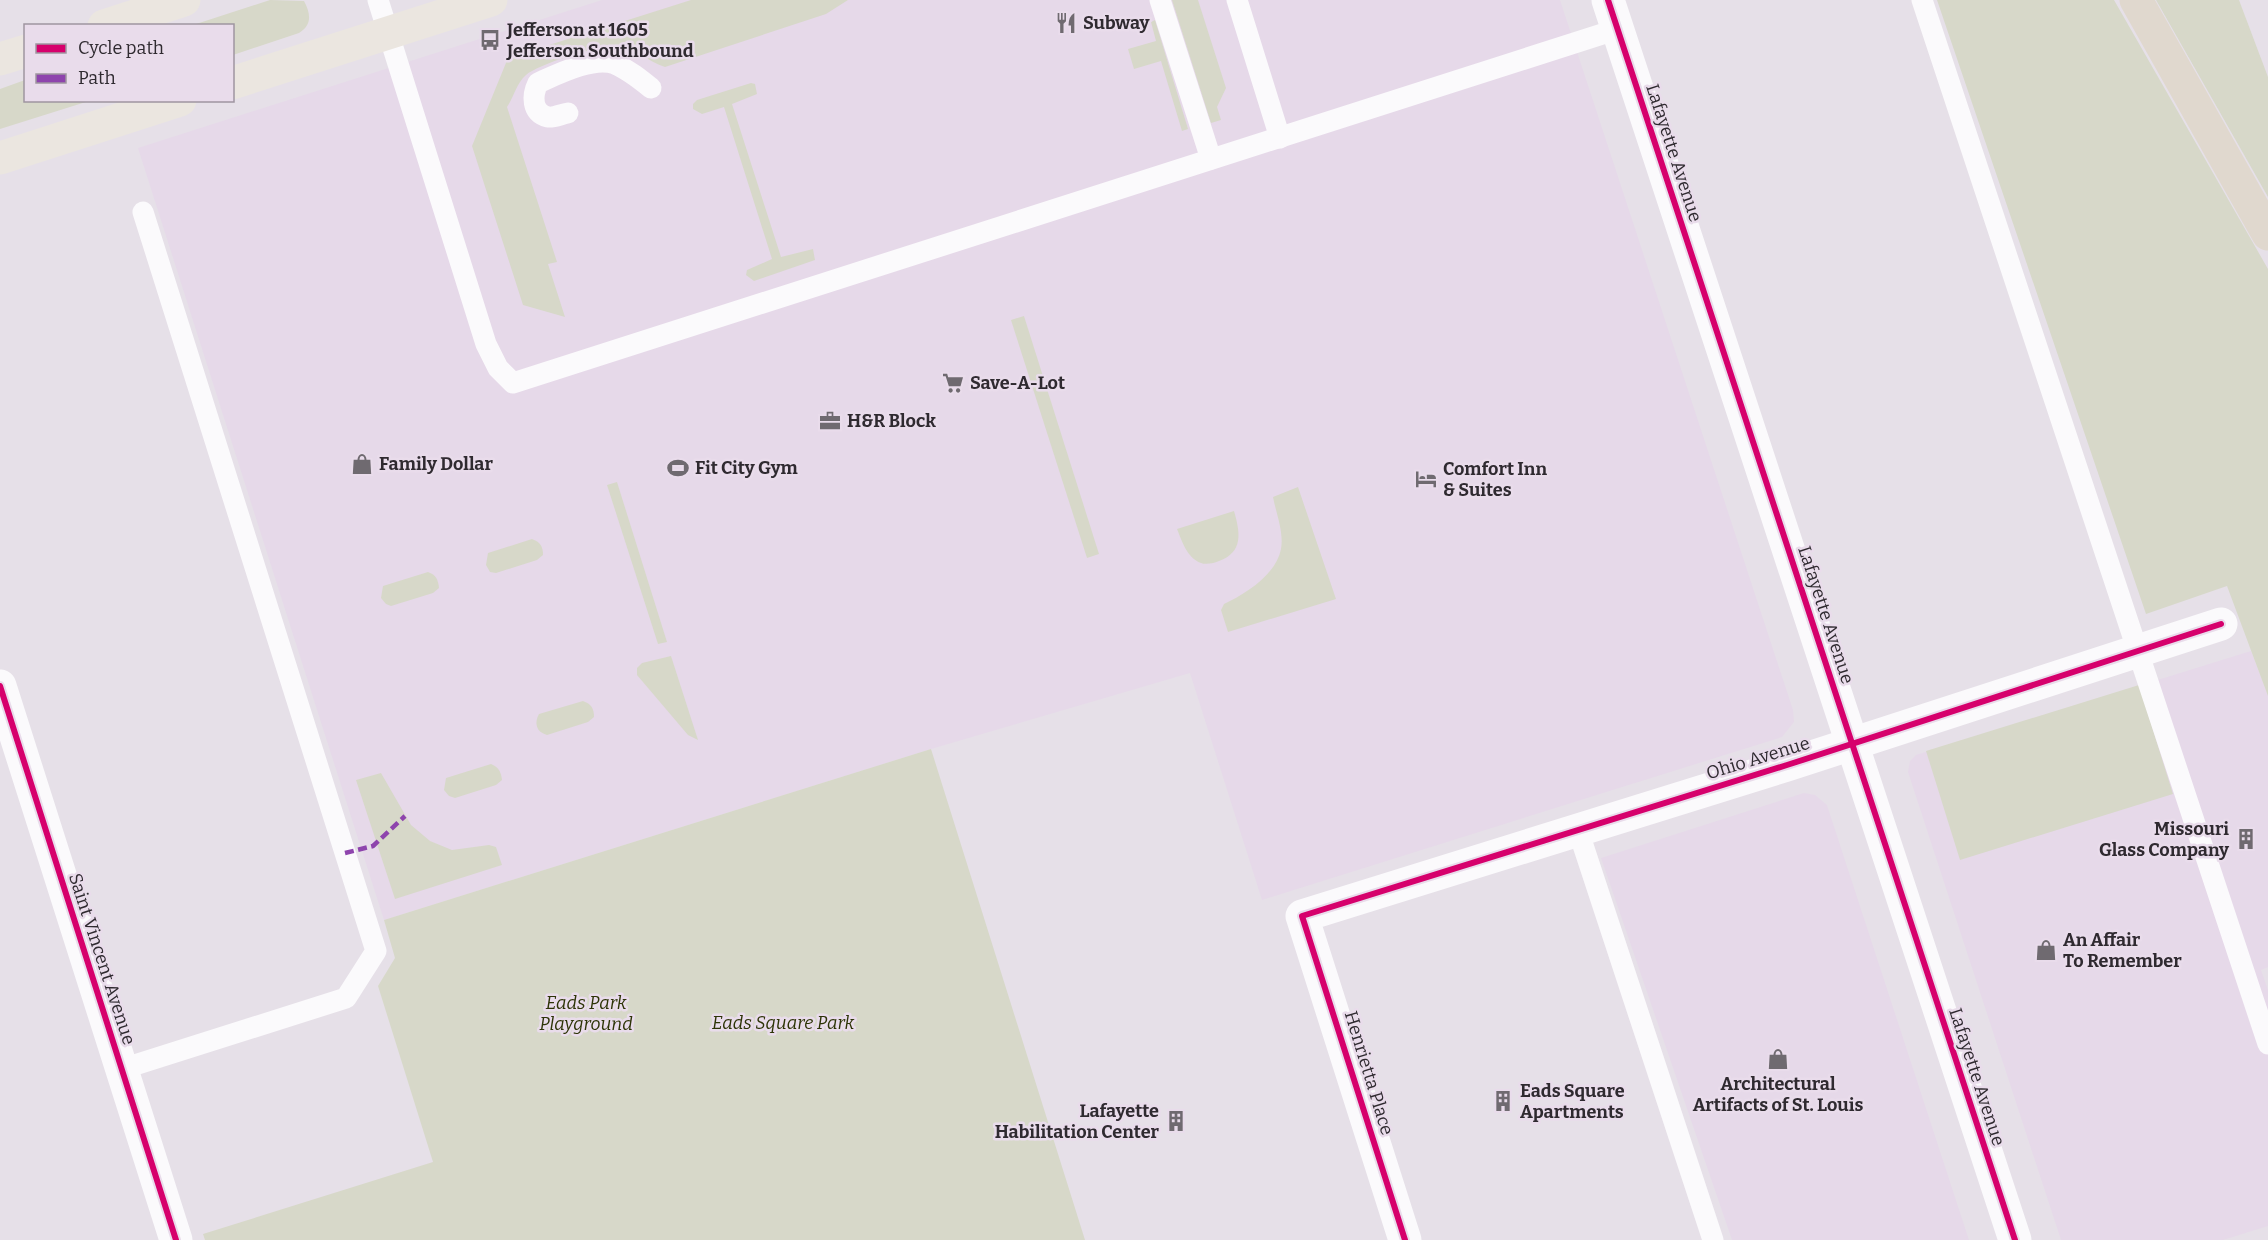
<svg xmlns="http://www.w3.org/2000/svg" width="2268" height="1240" font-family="Bitter,serif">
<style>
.built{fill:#e6d9e9}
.green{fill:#d7d8c9}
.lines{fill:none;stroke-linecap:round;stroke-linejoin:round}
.lane{stroke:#fbfafc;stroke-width:21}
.street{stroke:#fbfafc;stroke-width:33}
.primary{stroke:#ebe6e0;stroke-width:33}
.highway{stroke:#e0d8ce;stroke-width:33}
.quiet{stroke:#8e44ad;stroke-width:4.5;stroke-dasharray:9 4.5;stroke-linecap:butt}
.cycleway-casing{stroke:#e9dceb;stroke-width:10}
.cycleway{stroke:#d6006c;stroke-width:6}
.labels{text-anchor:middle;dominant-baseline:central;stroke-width:5;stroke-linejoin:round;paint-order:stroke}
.poi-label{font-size:18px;font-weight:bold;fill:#2f2a30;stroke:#e9dceb;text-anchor:start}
.street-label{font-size:18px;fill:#2f2a30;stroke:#e9dceb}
.park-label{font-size:18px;font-style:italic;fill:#2d3406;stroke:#e9dceb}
</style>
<rect width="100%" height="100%" fill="#e6e0e8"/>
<!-- built -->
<g class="built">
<path d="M602 0H1560L1793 710 1794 722 1782 737 1262 900 1190 673 931 749 384 920 138 148Z"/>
<path d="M2251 651 2268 696V967L2261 970 2268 990V1226L2223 1240H2061L1908 772 1910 761 1916 755Z"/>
<path d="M1804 793 1815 795 1827 805 1969 1240H1732L1601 858Z"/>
</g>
<!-- green -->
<g class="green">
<path d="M270 0 304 1C311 14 312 25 299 33L233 55 232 26 193 25Z"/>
<path d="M691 0H848L826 14 665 67C649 62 635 48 618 46 602 44 539 64 526 75 516 84 514 97 507 107L557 262 548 264 565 317 523 305 472 146 508 58Z"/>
<path d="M1172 0H1198L1226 88 1217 107 1221 120 1211 123Z"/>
<path d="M1937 0H2114L2268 269V696L2227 586 2146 614Z"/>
<path d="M2156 0H2239L2268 77V197Z"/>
<path d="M1155 20 1188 129 1182 131 1161 61 1134 69 1128 49 1156 41 1151 22Z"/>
<path d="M25 80 26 100 89 101 0 129V89Z"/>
<path d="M751 83 755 84 757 94 732 104 781 257 813 249 815 260 754 281 746 275 747 270 772 259 724 107 702 114 693 109V104L697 100Z"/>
<path d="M1024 316 1099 554 1087 558 1011 320Z"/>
<path d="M617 482 667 642 658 644 607 485Z"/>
<path d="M1298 487 1336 599 1228 632 1221 610 1224 604C1245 594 1276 575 1281 549 1284 532 1276 513 1273 497Z"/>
<path d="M1234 511C1240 532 1244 552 1219 561 1215 563 1206 565 1201 563 1187 558 1182 541 1177 529Z"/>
<path d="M532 539C540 542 543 546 543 555L537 560 496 573 490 572 486 565 488 553Z"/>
<path d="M428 572C436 575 438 579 439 588L433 593 391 606 386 604 381 598 383 586Z"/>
<path d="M671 656 698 740 688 735 637 675V668L642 663Z"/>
<path d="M2139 685 2173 794 1960 860 1926 751Z"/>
<path d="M583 701C591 704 594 708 594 717L588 722 547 735C536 732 534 723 539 714Z"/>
<path d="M931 749 1085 1240H205L203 1234 433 1162 378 986 395 958 384 920Z"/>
<path d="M491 764C498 767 501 771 502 780L496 785 455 798 449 796 444 790 446 778Z"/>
<path d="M381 773 411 825 430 841 452 850 489 845 496 847 502 865 395 899 356 780Z"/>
</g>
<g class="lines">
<!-- lane -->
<g class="lane">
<path d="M378 0 486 344 498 368 513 383 1618 29"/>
<path d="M1160 0 1211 159"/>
<path d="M1237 0 1280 138"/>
<path d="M1922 0 2268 1044"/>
<path d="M568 113C562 114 553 118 548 117 531 113 532 95 538 83 558 74 594 56 615 64 629 70 640 79 651 88"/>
<path d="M1578 830 1713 1240"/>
<path d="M122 1069 346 998 376 951 143 212"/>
</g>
<!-- street -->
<g class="street">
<path d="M1608 0 2015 1240"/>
<path d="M0 686 176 1240"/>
<path d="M1405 1240 1302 916 1787 765 2221 624"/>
</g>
<!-- primary -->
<g class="primary">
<path d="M104 26 184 0"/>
<path d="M0 59 26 51"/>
<path d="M232 83 491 0"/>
<path d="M0 158 180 100"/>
</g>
<!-- highway -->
<path class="highway" d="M2136 0 2268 234"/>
<!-- quiet -->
<path class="quiet" d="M345 853 373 846 405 816"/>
<defs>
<g id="cycleway">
<path d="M1608 0 2015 1240"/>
<path d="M0 686 176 1240"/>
<path d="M1405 1240 1302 916 1787 765 2221 624"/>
</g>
</defs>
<!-- cycleway casing -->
<use href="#cycleway" class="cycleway-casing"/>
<!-- cycleway -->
<use href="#cycleway" class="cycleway"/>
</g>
<!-- icons -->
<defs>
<symbol id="restaurant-bare" viewBox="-9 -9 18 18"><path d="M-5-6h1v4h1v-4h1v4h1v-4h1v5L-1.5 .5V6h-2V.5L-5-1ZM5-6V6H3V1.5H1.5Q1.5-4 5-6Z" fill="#6f6a70" stroke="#e9dceb" stroke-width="2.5" paint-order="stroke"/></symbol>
<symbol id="bus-bare" viewBox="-9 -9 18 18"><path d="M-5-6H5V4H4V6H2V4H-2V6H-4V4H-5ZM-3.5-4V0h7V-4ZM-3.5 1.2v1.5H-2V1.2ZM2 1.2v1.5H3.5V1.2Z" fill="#6f6a70" stroke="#e9dceb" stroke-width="2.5" paint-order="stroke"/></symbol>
<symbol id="supermarket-bare" viewBox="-9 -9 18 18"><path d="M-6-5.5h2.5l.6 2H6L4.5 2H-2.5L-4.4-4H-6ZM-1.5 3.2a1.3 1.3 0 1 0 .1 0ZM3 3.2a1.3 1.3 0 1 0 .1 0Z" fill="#6f6a70" stroke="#e9dceb" stroke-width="2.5" paint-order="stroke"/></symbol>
<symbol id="office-bare" viewBox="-9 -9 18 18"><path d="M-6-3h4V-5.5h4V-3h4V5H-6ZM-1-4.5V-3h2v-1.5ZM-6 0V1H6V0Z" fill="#6f6a70" stroke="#e9dceb" stroke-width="2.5" paint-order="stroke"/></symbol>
<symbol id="shop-bare" viewBox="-9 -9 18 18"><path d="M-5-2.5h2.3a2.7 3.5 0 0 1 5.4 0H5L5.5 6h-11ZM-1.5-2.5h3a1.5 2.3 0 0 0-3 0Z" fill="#6f6a70" stroke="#e9dceb" stroke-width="2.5" paint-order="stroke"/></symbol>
<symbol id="stadium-bare" viewBox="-9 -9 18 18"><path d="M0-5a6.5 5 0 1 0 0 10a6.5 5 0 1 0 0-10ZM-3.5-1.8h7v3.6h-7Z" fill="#6f6a70" stroke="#e9dceb" stroke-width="2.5" paint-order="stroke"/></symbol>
<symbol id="hotel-bare" viewBox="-9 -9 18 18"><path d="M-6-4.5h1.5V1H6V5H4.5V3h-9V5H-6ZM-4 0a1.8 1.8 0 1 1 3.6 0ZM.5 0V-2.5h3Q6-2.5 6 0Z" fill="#6f6a70" stroke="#e9dceb" stroke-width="2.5" paint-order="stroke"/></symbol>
<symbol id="building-bare" viewBox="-9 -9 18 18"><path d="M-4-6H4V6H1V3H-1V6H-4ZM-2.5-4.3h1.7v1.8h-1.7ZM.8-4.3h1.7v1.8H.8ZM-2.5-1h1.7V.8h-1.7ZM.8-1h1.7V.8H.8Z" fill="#6f6a70" stroke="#e9dceb" stroke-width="2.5" paint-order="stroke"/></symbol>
</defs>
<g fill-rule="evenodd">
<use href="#restaurant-bare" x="1051" y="8" width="30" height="30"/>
<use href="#bus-bare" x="475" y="25" width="30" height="30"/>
<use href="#supermarket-bare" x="938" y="368" width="30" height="30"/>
<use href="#office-bare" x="815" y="406" width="30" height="30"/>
<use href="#shop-bare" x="347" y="449" width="30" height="30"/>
<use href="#stadium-bare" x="663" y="453" width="30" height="30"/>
<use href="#hotel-bare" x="1411" y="464" width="30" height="30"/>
<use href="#building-bare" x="2231" y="824" width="30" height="30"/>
<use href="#shop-bare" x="2031" y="935" width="30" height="30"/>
<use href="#shop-bare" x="1763" y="1044" width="30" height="30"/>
<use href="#building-bare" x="1488" y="1086" width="30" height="30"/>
<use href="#building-bare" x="1161" y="1106" width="30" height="30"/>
</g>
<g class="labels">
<!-- poi labels -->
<g class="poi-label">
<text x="1083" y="23">Subway</text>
<text x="507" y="30">Jefferson at 1605<tspan x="507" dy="21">Jefferson Southbound</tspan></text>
<text x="970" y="383">Save-A-Lot</text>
<text x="847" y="421">H&amp;R Block</text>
<text x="379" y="464">Family Dollar</text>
<text x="695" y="468">Fit City Gym</text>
<text x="1443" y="469">Comfort Inn<tspan x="1443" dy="21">&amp; Suites</tspan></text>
<text x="2229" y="829" text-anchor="end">Missouri<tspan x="2229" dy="21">Glass Company</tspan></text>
<text x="2063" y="940">An Affair<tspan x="2063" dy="21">To Remember</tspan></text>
<text x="1778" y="1084" text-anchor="middle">Architectural<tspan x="1778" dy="21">Artifacts of St. Louis</tspan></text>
<text x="1520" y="1091">Eads Square<tspan x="1520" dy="21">Apartments</tspan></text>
<text x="1159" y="1111" text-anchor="end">Lafayette<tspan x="1159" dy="21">Habilitation Center</tspan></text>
</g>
<!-- street labels -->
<g class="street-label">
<text transform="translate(1674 153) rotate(72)">Lafayette Avenue</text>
<text transform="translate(1826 615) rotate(72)">Lafayette Avenue</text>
<text transform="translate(1758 758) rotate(-17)">Ohio Avenue</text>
<text transform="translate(102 959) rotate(72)">Saint Vincent Avenue</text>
<text transform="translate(1369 1073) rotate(73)">Henrietta Place</text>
<text transform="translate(1977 1077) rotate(72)">Lafayette Avenue</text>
</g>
<!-- park labels -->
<g class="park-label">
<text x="586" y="1003">Eads Park<tspan x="586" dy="21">Playground</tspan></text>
<text x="783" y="1023">Eads Square Park</text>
</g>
</g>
<!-- legend -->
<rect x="24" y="24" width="210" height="78" fill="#e9dceb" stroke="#9f95a0" stroke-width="1.5"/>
<rect x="36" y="44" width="30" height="9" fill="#d6006c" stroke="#9f95a0" stroke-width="1.5"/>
<text x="78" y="54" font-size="18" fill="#2f2a30">Cycle path</text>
<rect x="36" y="74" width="30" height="9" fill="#8e44ad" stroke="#9f95a0" stroke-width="1.5"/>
<text x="78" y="84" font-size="18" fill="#2f2a30">Path</text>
</svg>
